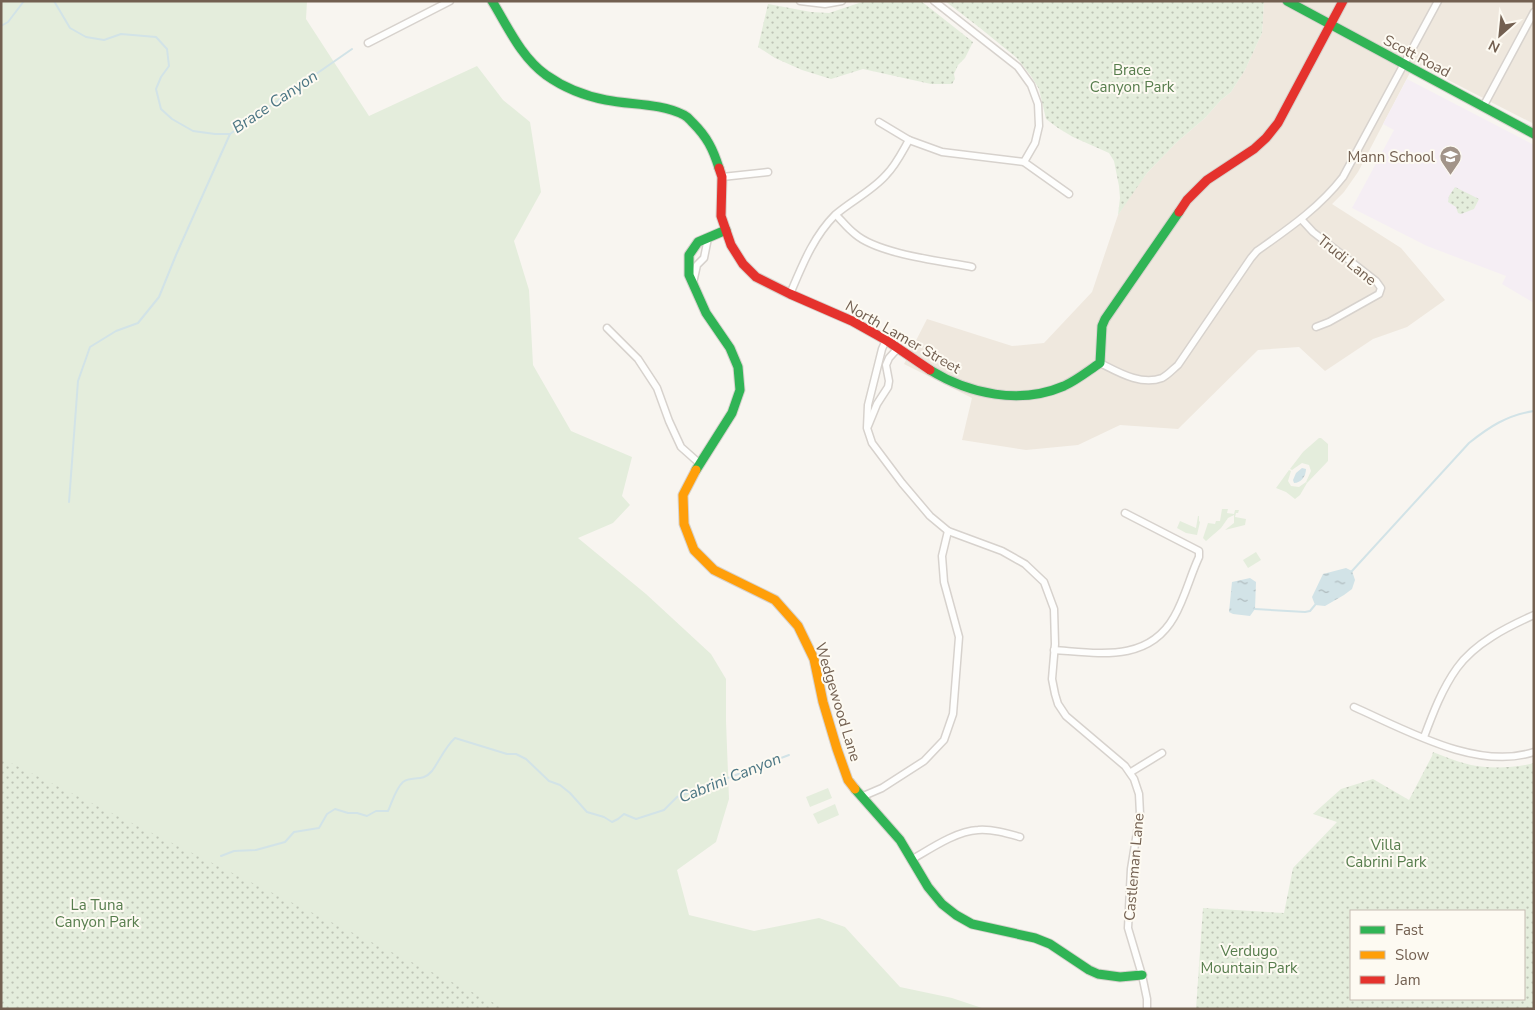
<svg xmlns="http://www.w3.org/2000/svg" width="1535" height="1010" font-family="'Nunito Sans',sans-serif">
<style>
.residential{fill:#efe8de}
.education{fill:#f5eef4}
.green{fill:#e4eddc}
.park{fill:url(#park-dots);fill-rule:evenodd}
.water{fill:url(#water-ripples)}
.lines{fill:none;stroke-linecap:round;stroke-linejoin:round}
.stream{stroke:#d2e3e7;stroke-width:2}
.street-casing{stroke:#d7d2cd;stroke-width:9}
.fast-casing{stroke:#d7d2cd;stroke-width:11}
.slow-casing{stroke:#d7d2cd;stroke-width:11}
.jam-casing{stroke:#d7d2cd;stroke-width:11}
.street{stroke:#fefefd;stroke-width:6}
.fast{stroke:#30b455;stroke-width:9}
.slow{stroke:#ff9f0a;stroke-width:9}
.jam{stroke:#e5322d;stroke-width:9}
.labels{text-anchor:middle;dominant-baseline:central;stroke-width:4;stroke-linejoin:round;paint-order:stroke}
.street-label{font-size:15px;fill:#736051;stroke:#fdfaf2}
.park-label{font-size:15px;fill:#577d4d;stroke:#fdfaf2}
.poi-label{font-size:15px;fill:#736051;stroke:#fdfaf2;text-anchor:end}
.water-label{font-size:16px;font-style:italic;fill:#4c7684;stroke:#fdfaf2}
</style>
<defs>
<pattern id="park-dots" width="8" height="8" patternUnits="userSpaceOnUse" patternTransform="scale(1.25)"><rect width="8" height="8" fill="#e4eddc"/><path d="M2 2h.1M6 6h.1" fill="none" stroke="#bdc3b5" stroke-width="1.8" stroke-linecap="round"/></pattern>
<pattern id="water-ripples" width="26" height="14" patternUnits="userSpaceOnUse" patternTransform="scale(1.25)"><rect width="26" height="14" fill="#d2e3e7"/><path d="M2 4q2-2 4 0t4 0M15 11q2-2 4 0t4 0" fill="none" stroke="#afbbbe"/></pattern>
</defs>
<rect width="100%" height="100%" fill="#f8f5f0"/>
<!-- residential -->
<path class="residential" d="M1264 1H1534V124L1415 63 1358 172 1344 192 1332 204 1401 248 1445 300 1407 327 1373 339 1325 371 1299 347 1258 350 1178 429 1120 425 1078 445 1026 450 962 440 972 398 904 364 927 319 1012 346 1044 343 1092 292 1118 215 1132 193 1147 173 1177 142 1205 118 1221 100 1231 92 1245 70 1262 33Z"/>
<!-- education -->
<path class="education" d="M1407 79 1534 145V303L1502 284 1506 276 1427 246 1352 208 1394 130 1383 124Z"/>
<!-- green -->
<g class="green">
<path d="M1 1H307L306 19 369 116 477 66 503 100 530 122 541 192 514 241 529 290 533 365 571 431 632 457 622 496 630 505 613 523 578 538 646 594 711 654 726 679V721L729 799 716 842 677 870 689 915 754 931 819 918 845 927 900 987 952 998 985 1009H1Z"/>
<path d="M1319 438H1321L1328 444V461L1307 483 1306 482 1311 471 1309 465 1302 463 1292 470 1290 469 1303 452Z"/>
<path d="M1289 470 1291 471 1288 481 1291 486 1299 487 1306 482 1307 483 1300 495 1295 499 1286 492 1276 488Z"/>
<path d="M1222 509H1228L1227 513 1234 514 1235 510H1239L1238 513H1236L1235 517 1246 519 1245 525 1225 530 1234 523V515L1228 518 1221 528 1206 541 1203 538 1208 523 1215 524 1216 521H1220Z"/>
<path d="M1198 516H1199V521L1200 522 1197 535 1186 533 1177 528 1180 521 1196 528Z"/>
<path d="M1256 552 1261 560 1248 568 1243 560Z"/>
<path d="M828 788 832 798 810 807 806 797Z"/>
<path d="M835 804 839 815 818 824 813 814Z"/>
</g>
<!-- park -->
<g class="park">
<path d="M865 1H921L973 42 965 58 958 65 954 74 955 79 952 84H931L863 69 831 79 802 70 775 58 758 47 768 4 811 12 829 13Z"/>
<path d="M945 1H1264L1262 33 1245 70 1231 92 1221 100 1205 118 1177 142 1147 173 1118 215 1120 198 1119 186 1114 161 1109 153 1073 137 1058 128 1046 119 1039 89 1031 76 1017 58 980 28Z"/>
<path d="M1455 187 1479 199 1474 209 1461 214 1458 213 1456 207 1448 202 1449 196Z"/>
<path d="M1433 752C1445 757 1458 762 1471 765 1489 769 1516 768 1534 763V1009H1196L1203 908 1284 913 1293 868 1337 822 1313 814 1341 789 1373 779 1409 800 1432 756ZM1351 911H1524V999H1351Z"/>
<path d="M1 758 506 1009H1Z"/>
</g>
<!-- water -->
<g class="water">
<path d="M1302 468 1306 469C1306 476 1301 483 1294 483L1293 480 1296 473Z"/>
<path d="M1346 568 1352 571 1355 580 1352 589 1344 595 1325 606 1315 605 1312 597 1323 574Z"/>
<path d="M1250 578 1256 582 1255 609 1250 616 1233 614 1229 612 1232 582Z"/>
</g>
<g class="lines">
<!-- stream -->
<g class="stream">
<path d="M54 1 70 28 86 37 104 40 121 34 156 37 167 49 169 66 161 77 156 89 161 109 172 119 193 131 215 134H230L352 49"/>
<path d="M1 26 8 22 24 1"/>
<path d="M69 502 78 381 90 347 116 331 138 323 159 297 176 255 230 134"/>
<path d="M1352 571 1469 443C1489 427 1507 415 1534 411"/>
<path d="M1255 609 1305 612 1310 611 1315 605"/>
<path d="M221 856 234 851 256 850 285 842 294 832 319 828 327 814 335 809 348 813H357L367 816 376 811H388C392 802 396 788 403 782 412 775 422 783 432 771 440 760 445 747 455 738L507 754H516L526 759 549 781 560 785 570 793 587 812 604 817 612 822 618 819 624 814 636 819 664 810 677 797 789 755"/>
</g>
<defs>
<g id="street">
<path d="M800 1 825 4 842 1"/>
<path d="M934 1 1018 67 1031 85 1038 104 1039 126 1035 143 1024 162"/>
<path d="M368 43 450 1"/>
<path d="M1483 107 1534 12"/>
<path d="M879 122 909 140 942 152 1024 162 1069 194"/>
<path d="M722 177 768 172"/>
<path d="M836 215C842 221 848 229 855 234 878 254 941 261 972 267"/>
<path d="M1301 219 1313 232 1376 281 1381 288 1379 294 1329 322 1316 327"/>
<path d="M693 283 697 265 704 258 708 238"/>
<path d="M790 294C802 266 813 237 835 215 851 201 872 191 886 175 896 165 902 152 909 140"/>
<path d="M607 328 638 359 657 388 669 421 681 447 699 463"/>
<path d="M886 340 882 349 868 405 867 428 872 443 902 483 930 516 948 531 1002 551 1025 564 1044 582 1054 609 1055 644 1052 679 1055 694 1058 704 1066 716 1125 766 1134 779 1139 794 1140 814 1131 869 1128 928 1142 975 1147 999V1009"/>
<path d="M1100 363C1118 372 1141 386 1162 378 1168 375 1173 369 1178 365L1251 258 1257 251C1288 229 1319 208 1343 177L1438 1"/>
<path d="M868 426 877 404 888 387 889 381 886 365 889 358 898 348"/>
<path d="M1054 650C1098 653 1148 663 1174 617 1185 598 1190 576 1199 557V551L1125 513"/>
<path d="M1354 707C1406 730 1477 771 1534 752"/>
<path d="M1424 737C1433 713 1442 689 1457 668 1475 643 1507 627 1534 615"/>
<path d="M1131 772 1162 753"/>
<path d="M861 797 882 788 924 761 944 740 953 714 959 637 944 582 942 556 948 531"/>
<path d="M911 860C930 849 956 831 978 830 992 829 1006 833 1020 837"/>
</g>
<g id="fast">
<path d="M492 1C508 27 521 57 546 75 563 87 585 96 606 100 631 105 660 103 684 115 688 117 690 120 693 123 707 137 713 149 719 168"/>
<path d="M1287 1 1534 134"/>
<path d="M930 370C969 394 1020 405 1064 386 1077 380 1088 371 1100 363L1102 326 1105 319 1179 212"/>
<path d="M696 470 732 413 740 390 738 367 730 348 706 313 689 275V255L698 242 726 230"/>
<path d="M855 789 900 840 928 887 942 904 956 915 972 924 1035 938 1050 944 1089 970 1098 974 1120 977 1142 975"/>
</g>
<path id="slow" d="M696 470 683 495 684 524 694 550 714 570 775 600 798 626 814 659 823 702 837 749 848 780 855 789"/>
<g id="jam">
<path d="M719 168 722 177 721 216 731 245 743 264 756 277 790 294 852 321 886 340 930 370"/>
<path d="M1179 212 1187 200 1207 180 1254 149 1266 138 1278 123 1343 1"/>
</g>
</defs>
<!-- street casing -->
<use href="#street" class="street-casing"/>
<!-- fast casing -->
<use href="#fast" class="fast-casing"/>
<!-- slow casing -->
<use href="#slow" class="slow-casing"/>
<!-- jam casing -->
<use href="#jam" class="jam-casing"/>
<!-- street -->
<use href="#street" class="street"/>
<!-- fast -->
<use href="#fast" class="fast"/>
<!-- slow -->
<use href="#slow" class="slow"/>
<!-- jam -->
<use href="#jam" class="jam"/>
</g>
<!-- icons -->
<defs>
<symbol id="school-pin" viewBox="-11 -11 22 30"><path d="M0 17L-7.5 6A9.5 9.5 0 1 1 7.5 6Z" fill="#a29489" stroke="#fdfaf2"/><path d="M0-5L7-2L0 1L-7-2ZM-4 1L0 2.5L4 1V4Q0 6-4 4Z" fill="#fff"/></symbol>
</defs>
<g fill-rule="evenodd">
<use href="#school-pin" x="1438" y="144" width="25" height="34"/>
</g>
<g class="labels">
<!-- street labels -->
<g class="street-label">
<text transform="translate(1417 56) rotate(28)">Scott Road</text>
<text transform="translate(1347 260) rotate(39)">Trudi Lane</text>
<text transform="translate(903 337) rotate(30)">North Lamer Street</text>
<text transform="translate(838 702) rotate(73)">Wedgewood Lane</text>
<text transform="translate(1134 867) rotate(-85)">Castleman Lane</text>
</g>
<!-- park labels -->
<g class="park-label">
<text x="1132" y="70">Brace<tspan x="1132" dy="17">Canyon Park</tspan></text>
<text x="1386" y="845">Villa<tspan x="1386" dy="17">Cabrini Park</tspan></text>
<text x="97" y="905">La Tuna<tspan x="97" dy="17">Canyon Park</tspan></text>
<text x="1249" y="951">Verdugo<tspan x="1249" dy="17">Mountain Park</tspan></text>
</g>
<!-- poi labels -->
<g class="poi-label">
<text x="1435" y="157">Mann School</text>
</g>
<!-- water labels -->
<g class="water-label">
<text transform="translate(275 102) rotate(-34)">Brace Canyon</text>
<text transform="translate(730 778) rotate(-22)">Cabrini Canyon</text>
</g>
</g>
<!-- border -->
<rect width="1535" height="1010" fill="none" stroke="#736051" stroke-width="5"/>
<!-- legend -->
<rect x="1350" y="910" width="175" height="90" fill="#fdfaf2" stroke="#c6bcb2"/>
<rect x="1360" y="926" width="25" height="8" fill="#30b455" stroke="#c6bcb2"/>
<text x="1395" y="935" font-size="15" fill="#736051">Fast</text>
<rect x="1360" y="951" width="25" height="8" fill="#ff9f0a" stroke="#c6bcb2"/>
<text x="1395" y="960" font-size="15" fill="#736051">Slow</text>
<rect x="1360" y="976" width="25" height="8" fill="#e5322d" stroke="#c6bcb2"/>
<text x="1395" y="985" font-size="15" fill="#736051">Jam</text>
<!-- north arrow -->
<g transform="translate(1500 35) rotate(207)" stroke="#fdfaf2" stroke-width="4" paint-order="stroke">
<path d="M0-4L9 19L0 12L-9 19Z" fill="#736051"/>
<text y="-8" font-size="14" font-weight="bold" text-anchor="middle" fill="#736051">N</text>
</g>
</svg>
